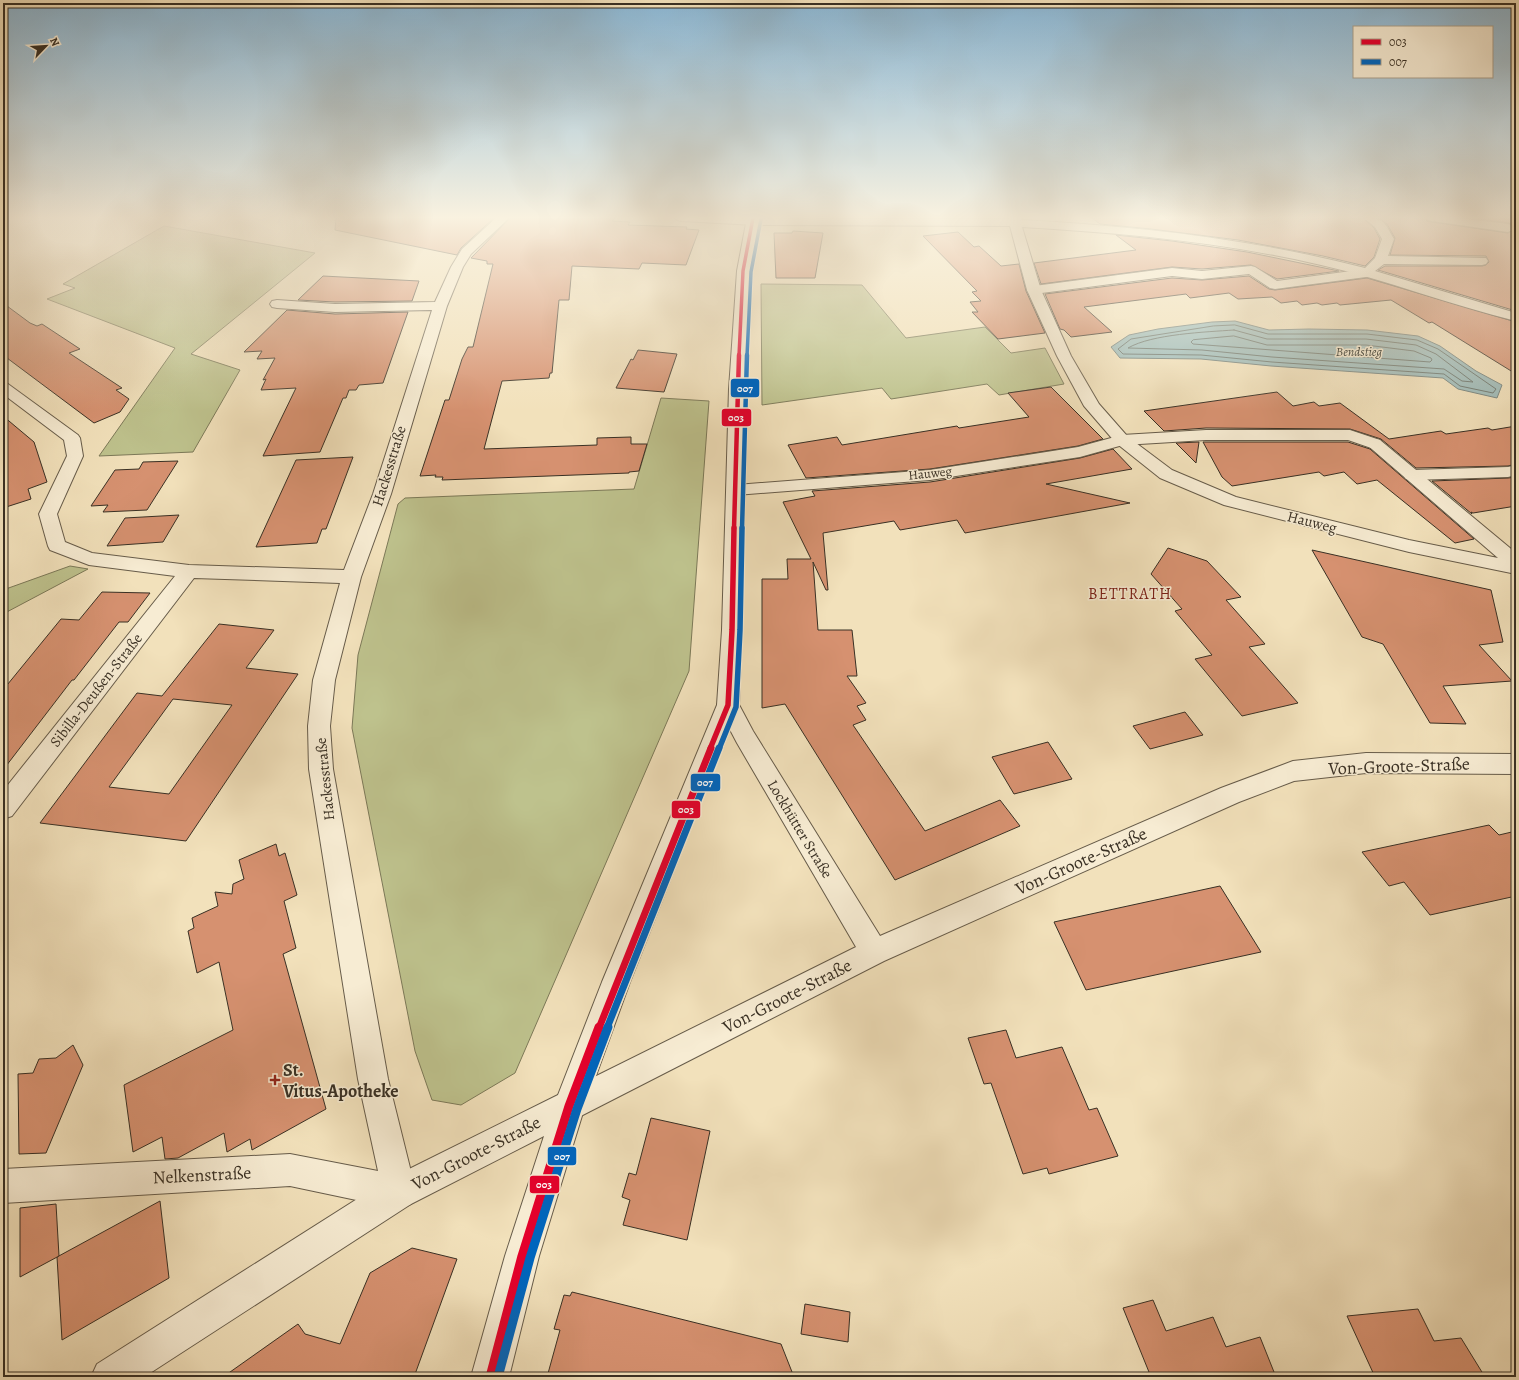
<svg xmlns="http://www.w3.org/2000/svg" width="1519" height="1380" font-family="Alegreya,serif">
<style>
.green{fill:#bec28d;stroke:#7c7958}
.water{fill:#9ebbb9;stroke:#76837d}
.lines{fill:none;stroke-linecap:round;stroke-linejoin:round}
.shore{stroke:#6c766e;stroke-width:1}
.building{fill:#d69170;stroke:#393024;fill-rule:evenodd}
.pedestrian-casing{stroke:#675c4a;stroke-width:2}
.minor-casing{stroke:#675c4a;stroke-width:2}
.tertiary-casing{stroke:#675c4a;stroke-width:2}
.pedestrian{fill:#f7ecd3;fill-rule:evenodd}
.minor{fill:#f7ecd3;fill-rule:evenodd}
.tertiary{fill:#f7ecd3;fill-rule:evenodd}
.bus-1-far4-casing{stroke:#f7ecd3;stroke-width:5.5}
.bus-1-far3-casing{stroke:#f7ecd3;stroke-width:6}
.bus-1-far2-casing{stroke:#f7ecd3;stroke-width:8}
.bus-1-far1-casing{stroke:#f7ecd3;stroke-width:10}
.bus-1-casing{stroke:#f7ecd3;stroke-width:12}
.bus-2-far4-casing{stroke:#f7ecd3;stroke-width:5.5}
.bus-2-far3-casing{stroke:#f7ecd3;stroke-width:6}
.bus-2-far2-casing{stroke:#f7ecd3;stroke-width:8}
.bus-2-far1-casing{stroke:#f7ecd3;stroke-width:10}
.bus-2-casing{stroke:#f7ecd3;stroke-width:12}
.bus-1-far4{stroke:#e4002b;stroke-width:3.5}
.bus-1-far3{stroke:#e4002b;stroke-width:4.5}
.bus-1-far2{stroke:#e4002b;stroke-width:5.5}
.bus-1-far1{stroke:#e4002b;stroke-width:7}
.bus-1{stroke:#e4002b;stroke-width:9}
.bus-2-far4{stroke:#0065bd;stroke-width:3.5}
.bus-2-far3{stroke:#0065bd;stroke-width:4.5}
.bus-2-far2{stroke:#0065bd;stroke-width:5.5}
.bus-2-far1{stroke:#0065bd;stroke-width:7}
.bus-2{stroke:#0065bd;stroke-width:9}
.poi-dot{fill:#8f2418;stroke:#f7ecd3;stroke-width:1.5}
.labels{text-anchor:middle;dominant-baseline:central;stroke-width:3;stroke-linejoin:round;paint-order:stroke}
.far-water-label{font-size:13px;font-style:italic;fill:#525349;stroke:#f7ecd3}
.far-street-label{font-size:13px;fill:#393024;stroke:#f7ecd3}
.street-label{font-size:15px;fill:#393024;stroke:#f7ecd3}
.neighbourhood-label{font-size:16px;letter-spacing:1px;fill:#7a1f14;stroke:#f7ecd3}
.near-street-label{font-size:18px;fill:#393024;stroke:#f7ecd3}
.near-poi-label{font-size:18px;font-weight:bold;fill:#393024;stroke:#f7ecd3;text-anchor:start}
.line-badge{stroke:#f7ecd3;stroke-width:1.5}
.badge-label{font-size:11px;text-anchor:middle;font-weight:bold;fill:#fff}
</style>
<rect width="100%" height="100%" fill="#f2e1bb"/>
<filter id="stains"><feTurbulence type="fractalNoise" baseFrequency=".005" numOctaves="4"/><feColorMatrix values="0 0 0 0 .2 0 0 0 0 .09 0 0 0 0 .02 0 0 0 .5 -.17"/></filter>
<radialGradient id="worn" r=".72"><stop offset=".6" stop-color="#630" stop-opacity="0"/><stop offset="1" stop-color="#630" stop-opacity=".3"/></radialGradient>
<!-- green -->
<g class="green">
<path d="M164 226 315 253 191 354 240 370 193 452 99 456 175 348 47 299 75 288 63 284Z"/>
<path d="M761 284 862 285 906 338 985 327 1011 353 1045 348 1064 384 999 395 987 384 891 399 882 388 762 405Z"/>
<path d="M661 398 709 401 689 671 515 1073 461 1105 432 1100 415 1051 352 728 358 655 398 504 405 498 634 489Z"/>
<path d="M70 566 88 569 3 614V590Z"/>
</g>
<!-- water -->
<path class="water" d="M1235 321 1269 330 1309 329 1367 330 1418 336 1440 346 1476 371 1502 385 1497 398 1458 389 1443 378 1271 366 1201 359 1120 358 1111 347 1129 335 1158 329 1212 322Z"/>
<g class="lines">
<!-- shore -->
<g class="shore">
<path d="M1235 325 1268 334H1367L1417 340 1438 349 1496 389 1493 393 1460 386 1444 374 1272 362 1201 355 1123 354 1118 349 1131 339 1213 326Z"/>
<path d="M1234 330 1267 339H1366L1416 345 1436 354 1473 382 1462 381 1444 369 1272 357 1202 350 1128 348C1152 334 1206 332 1234 330Z"/>
<path d="M1234 336 1267 345H1366L1414 351 1431 358 1432 360 1430 362 1193 344 1191 342 1193 340Z"/>
</g>
</g>
<!-- building -->
<g class="building">
<path d="M336 218H494L461 248 457 255 335 230Z"/>
<path d="M510 218H614L612 221 630 222 628 225 687 227 686 229 699 230 686 265 642 263 639 269 572 266 569 300H559L552 373H550L549 378 502 381 484 449 597 445V438L631 437V444H647L639 471 629 472V473L442 480 443 477H435L436 475 420 476 445 400H449L462 359 468 347H473L493 264H487V261L471 258Z"/>
<path d="M1092 218H1363L1374 228 1380 239 1374 257 1365 266 1323 256 1238 240 1151 229 1100 224Z"/>
<path d="M1378 218H1425L1427 221 1432 222 1508 233 1516 228 1509 223 1472 218H1516V311L1378 270 1385 266H1482L1486 265 1489 262 1486 256 1390 255 1395 238 1387 224Z"/>
<path d="M793 231 823 233 815 278H776L774 233H792Z"/>
<path d="M958 232 974 247 979 246 1001 266 1019 264 1026 291 1045 333 998 339 972 312H978L970 302 981 301 972 292 977 291 923 236Z"/>
<path d="M1116 235 1172 241 1247 252 1339 271 1277 279 1251 265 1202 269 1172 267 1041 284 1034 263 1136 250Z"/>
<path d="M323 276 419 281 412 301 335 302 298 300Z"/>
<path d="M1249 276 1269 289 1275 290 1367 278 1516 322V374L1432 322 1429 323 1391 300 1340 305 1337 303 1322 305 1317 303 1302 305 1297 301 1281 303 1272 297 1238 299 1229 293 1190 298 1186 294 1084 307 1112 332 1071 337 1064 330 1060 329 1045 294 1172 278 1202 280Z"/>
<path d="M3 303 30 323 37 326 42 324 80 349 69 353 122 388 116 390 129 399 120 412 94 423 3 355Z"/>
<path d="M287 310 335 314 408 312 383 383 359 385 356 390H349L346 398H343L320 452 263 456 296 388 261 390 266 379 263 380 275 358 257 359 262 351 244 352Z"/>
<path d="M638 350 677 354 664 392 616 388 631 359 633 360Z"/>
<path d="M1051 387 1103 439 1078 446 930 469 806 478 788 445 837 437 842 445 957 426 959 428 1029 417 1008 393Z"/>
<path d="M1277 392 1293 406 1314 402 1319 406 1340 403 1389 439 1441 431 1446 434 1488 428 1492 430 1516 426V464L1508 466 1416 468 1381 439 1350 429 1206 428 1164 431 1144 411Z"/>
<path d="M3 416 34 442 47 482 28 489 31 499 3 508Z"/>
<path d="M1199 442 1196 463 1176 443Z"/>
<path d="M1203 442H1348L1370 449 1474 539 1455 543 1377 480 1357 484 1344 472 1324 476 1319 472 1232 486 1222 477Z"/>
<path d="M1113 449 1132 469 1046 484 1130 503 965 533 957 520 900 530 894 521 823 533 828 590H826L813 562 818 630H852L857 676H847L866 703 857 706 866 720 853 725 925 831 1000 800 1020 826 895 880 785 704 762 708V579H788L787 559H811L783 502 815 496 812 491 930 482 1080 458Z"/>
<path d="M353 457 326 529H322L317 543 256 547 296 460Z"/>
<path d="M178 461 147 510 103 512 108 505 91 506 115 470 139 469 143 462Z"/>
<path d="M1516 477V506L1473 513 1471 512 1472 514 1432 481 1508 478Z"/>
<path d="M179 515 163 542 107 546 125 518Z"/>
<path d="M1168 548 1207 561 1241 597 1226 600 1265 644 1249 647 1298 703 1242 716 1195 659 1212 655 1175 611 1182 609 1151 574Z"/>
<path d="M1312 550 1491 590 1503 642 1479 645 1512 681 1443 686 1466 724 1430 723 1383 644 1362 637Z"/>
<path d="M102 592 150 593 128 622H119L74 680H72L3 770V690L61 619 79 620Z"/>
<path d="M219 624 274 630 246 668 298 674 186 841 40 823 137 693 162 696ZM173 699 232 705 169 794 109 787Z"/>
<path d="M1185 712 1203 735 1150 749 1133 726Z"/>
<path d="M1048 742 1072 779 1014 794 992 757Z"/>
<path d="M1489 825 1499 835 1516 831V896L1430 915 1404 882 1389 886 1362 852Z"/>
<path d="M276 844 279 856 285 853 297 895 284 901 296 948 283 954 326 1109 252 1150 250 1139 227 1152 224 1133 178 1158 165 1159 162 1137 133 1152 124 1085 233 1030 219 962 197 973 188 931 194 928 192 918 218 906 215 892 232 894 233 884 244 879 239 860Z"/>
<path d="M1220 886 1261 952 1086 990 1054 922Z"/>
<path d="M1006 1030 1016 1058 1062 1047 1089 1110 1097 1108 1118 1156 1049 1174 1047 1168 1023 1174 991 1083 984 1084 968 1038Z"/>
<path d="M73 1045 83 1065 46 1153 19 1154 18 1074 33 1073 39 1059 56 1058Z"/>
<path d="M651 1118 710 1131 687 1240 623 1225 630 1200 622 1197 629 1173 636 1175Z"/>
<path d="M160 1201 169 1278 62 1340 57 1257Z"/>
<path d="M56 1204 59 1256 20 1277V1208Z"/>
<path d="M412 1248 457 1259 414 1377H223L298 1324 305 1334 340 1344 370 1273Z"/>
<path d="M572 1292 781 1344 794 1377H547L560 1330 554 1329 564 1295 570 1296Z"/>
<path d="M1153 1300 1166 1331 1213 1317 1226 1347 1260 1337 1276 1377H1151L1123 1308Z"/>
<path d="M805 1304 850 1312 848 1342 801 1334Z"/>
<path d="M1418 1309 1434 1341 1461 1338 1485 1377H1375L1347 1316Z"/>
</g>
<g class="lines">
<defs>
<g id="pedestrian">
<path d="M1251 266 1255 267 1277 281 1366 269 1370 270 1372 273 1370 276 1366 277 1275 289 1270 288 1249 274 1202 279 1172 276 1034 294 1029 293 1027 290 1029 287 1034 286 1172 268 1202 271Z"/>
<path d="M1206 430H1350L1380 440 1382 444 1380 448 1374 449 1348 440H1206L1123 445 1080 457 930 480 736 495 730 494 727 490 730 486 736 485 930 470 1078 447 1122 435Z"/>
<path d="M1516 465V475L1508 477 1412 480 1406 479 1403 475 1406 471 1412 470 1508 467Z"/>
</g>
<g id="minor">
<path d="M496 218H509L471 254 463 267 447 306 391 494 361 577 335 680 330 726 333 769 388 1079 416 1192 411 1204 399 1209 290 1186 3 1203V1169L290 1154 378 1171 358 1079 309 769 308 726 313 680 340 583 194 578 12 816 3 819V791L175 576 89 565 50 550 48 546 39 514 67 456 64 440 3 394V382L8 384 78 435 80 438 83 456 57 514 65 542 92 553 189 565 344 570 373 494 432 310 335 312 277 308 272 307 270 304 272 301 277 300 335 304 435 302 451 267 462 249Z"/>
<path d="M675 218 1010 219V218H1022L1021 220C1137 226 1253 239 1365 268L1375 258 1382 239 1375 227 1364 218C1385 218 1384 222 1394 239L1388 256 1486 258 1488 261 1486 264 1482 265 1384 264 1375 271 1516 313V321C1450 305 1387 280 1321 265 1223 242 1122 233 1022 227L1041 290 1071 356 1099 404 1128 437 1172 470 1236 497 1409 540 1498 558 1366 444 1368 440 1374 439 1380 440 1516 553V574L1409 552 1224 505 1160 478 1116 443 1084 406 1057 356 1027 290 1010 226 756 225 681 221 677 220Z"/>
<path d="M1426 218H1459L1508 224 1512 226 1514 228 1512 230 1508 232 1432 221 1428 220Z"/>
<path d="M728 696 736 699 753 731 880 936 1221 788 1293 761 1366 753 1516 754V774L1366 773 1294 781 1239 802 884 961 569 1122 558 1117 553 1106 558 1095 856 947 737 743 717 705 720 699Z"/>
</g>
<path id="tertiary" d="M747 218H759L749 271 745 389 742 630 739 705 630 982 585 1106 539 1256 509 1377H471L505 1256 544 1136 411 1204 144 1377H91L97 1364 387 1180 558 1095 602 982 717 705 722 630 729 389 737 271Z"/>
</defs>
<!-- pedestrian casing -->
<use href="#pedestrian" class="pedestrian-casing"/>
<!-- minor casing -->
<use href="#minor" class="minor-casing"/>
<!-- tertiary casing -->
<use href="#tertiary" class="tertiary-casing"/>
<!-- pedestrian -->
<use href="#pedestrian" class="pedestrian"/>
<!-- minor -->
<use href="#minor" class="minor"/>
<!-- tertiary -->
<use href="#tertiary" class="tertiary"/>
<defs>
<path id="bus-1-far4" d="M739 356 743 271 753 218"/>
<path id="bus-1-far3" d="M734 529 739 355"/>
<path id="bus-1-far2" d="M710 749 728 705 732 630 734 528"/>
<path id="bus-1-far1" d="M599 1028 711 748"/>
<path id="bus-1" d="M490 1377 522 1256 569 1106 599 1027"/>
<path id="bus-2-far4" d="M747 356 751 272 761 219"/>
<path id="bus-2-far3" d="M742 529 747 355"/>
<path id="bus-2-far2" d="M719 749 736 707 740 630 742 528"/>
<path id="bus-2-far1" d="M607 1028 719 748"/>
<path id="bus-2" d="M498 1377 530 1258 577 1109 608 1027"/>
</defs>
<!-- bus-1-far4 casing -->
<use href="#bus-1-far4" class="bus-1-far4-casing"/>
<!-- bus-1-far3 casing -->
<use href="#bus-1-far3" class="bus-1-far3-casing"/>
<!-- bus-1-far2 casing -->
<use href="#bus-1-far2" class="bus-1-far2-casing"/>
<!-- bus-1-far1 casing -->
<use href="#bus-1-far1" class="bus-1-far1-casing"/>
<!-- bus-1 casing -->
<use href="#bus-1" class="bus-1-casing"/>
<!-- bus-2-far4 casing -->
<use href="#bus-2-far4" class="bus-2-far4-casing"/>
<!-- bus-2-far3 casing -->
<use href="#bus-2-far3" class="bus-2-far3-casing"/>
<!-- bus-2-far2 casing -->
<use href="#bus-2-far2" class="bus-2-far2-casing"/>
<!-- bus-2-far1 casing -->
<use href="#bus-2-far1" class="bus-2-far1-casing"/>
<!-- bus-2 casing -->
<use href="#bus-2" class="bus-2-casing"/>
<!-- bus-1-far4 -->
<use href="#bus-1-far4" class="bus-1-far4"/>
<!-- bus-1-far3 -->
<use href="#bus-1-far3" class="bus-1-far3"/>
<!-- bus-1-far2 -->
<use href="#bus-1-far2" class="bus-1-far2"/>
<!-- bus-1-far1 -->
<use href="#bus-1-far1" class="bus-1-far1"/>
<!-- bus-1 -->
<use href="#bus-1" class="bus-1"/>
<!-- bus-2-far4 -->
<use href="#bus-2-far4" class="bus-2-far4"/>
<!-- bus-2-far3 -->
<use href="#bus-2-far3" class="bus-2-far3"/>
<!-- bus-2-far2 -->
<use href="#bus-2-far2" class="bus-2-far2"/>
<!-- bus-2-far1 -->
<use href="#bus-2-far1" class="bus-2-far1"/>
<!-- bus-2 -->
<use href="#bus-2" class="bus-2"/>
</g>
<!-- sky -->
<linearGradient id="sky" x2="0" y2="1"><stop stop-color="#8ab7d5"/><stop offset="0.53" stop-color="#f9f2e0"/><stop offset="1" stop-color="#f9f2e0" stop-opacity="0"/></linearGradient>
<rect width="1519" height="411" fill="url(#sky)"/>
<!-- markers -->
<path class="poi-dot" d="M273 1074h4v4h4v4h-4v4h-4v-4h-4v-4h4z"/>
<g class="labels">
<!-- far-water labels -->
<g class="far-water-label">
<text x="1359" y="351">Bendstieg</text>
</g>
<!-- far-street labels -->
<g class="far-street-label">
<text transform="translate(930 473) rotate(-6)">Hauweg</text>
</g>
<!-- street labels -->
<g class="street-label">
<text transform="translate(389 466) rotate(-73)">Hackesstraße</text>
<text transform="translate(1312 522) rotate(14)">Hauweg</text>
<text transform="translate(96 690) rotate(-52)">Sibilla-Deußen-Straße</text>
<text transform="translate(325 779) rotate(-96)">Hackesstraße</text>
<text transform="translate(800 829) rotate(59)">Lockhütter Straße</text>
</g>
<!-- neighbourhood labels -->
<g class="neighbourhood-label">
<text x="1130" y="594">BETTRATH</text>
</g>
<!-- near-street labels -->
<g class="near-street-label">
<text transform="translate(1399 766) rotate(-2)">Von-Groote-Straße</text>
<text transform="translate(1081 861) rotate(-24)">Von-Groote-Straße</text>
<text transform="translate(787 996) rotate(-27)">Von-Groote-Straße</text>
<text transform="translate(476 1153) rotate(-27)">Von-Groote-Straße</text>
<text transform="translate(202 1175) rotate(-3)">Nelkenstraße</text>
</g>
<!-- near-poi labels -->
<g class="near-poi-label">
<text x="283" y="1070">St.<tspan x="283" dy="21">Vitus-Apotheke</tspan></text>
</g>
</g>
<g class="line-badge">
<rect x="730" y="378" width="30" height="20" rx="4" fill="#0065bd"/>
<rect x="721" y="408" width="31" height="19" rx="4" fill="#e4002b"/>
<rect x="690" y="773" width="31" height="19" rx="4" fill="#0065bd"/>
<rect x="671" y="800" width="30" height="19" rx="4" fill="#e4002b"/>
<rect x="547" y="1146" width="30" height="20" rx="4" fill="#0065bd"/>
<rect x="529" y="1175" width="31" height="19" rx="4" fill="#e4002b"/>
</g>
<g class="badge-label">
<text x="745" y="392">007</text>
<text x="736" y="421">003</text>
<text x="705" y="786">007</text>
<text x="686" y="813">003</text>
<text x="562" y="1160">007</text>
<text x="544" y="1188">003</text>
</g>
<!-- margin -->
<rect width="1519" height="1380" fill="none" stroke="#f2e1bb" stroke-width="16"/>
<rect x="4" y="4" width="1511" height="1372" fill="none" stroke="#393024" stroke-width="2"/>
<rect x="8" y="8" width="1503" height="1364" fill="none" stroke="#393024"/>
<!-- legend -->
<rect x="1353" y="26" width="140" height="52" fill="#f7ecd3" stroke="#aba18d"/>
<rect x="1361" y="39" width="20" height="6" fill="#e4002b" stroke="#aba18d"/>
<text x="1389" y="46" font-size="12" fill="#393024">003</text>
<rect x="1361" y="59" width="20" height="6" fill="#0065bd" stroke="#aba18d"/>
<text x="1389" y="66" font-size="12" fill="#393024">007</text>
<!-- north arrow -->
<g transform="translate(46 46) rotate(65)" stroke="#f7ecd3" stroke-width="3" paint-order="stroke">
<path d="M0-3L7 15L0 10L-7 15Z" fill="#393024"/>
<text y="-6" font-size="11" font-weight="bold" text-anchor="middle" fill="#393024">N</text>
</g>
<rect width="100%" height="100%" filter="url(#stains)"/>
<rect width="100%" height="100%" fill="url(#worn)"/>
</svg>
